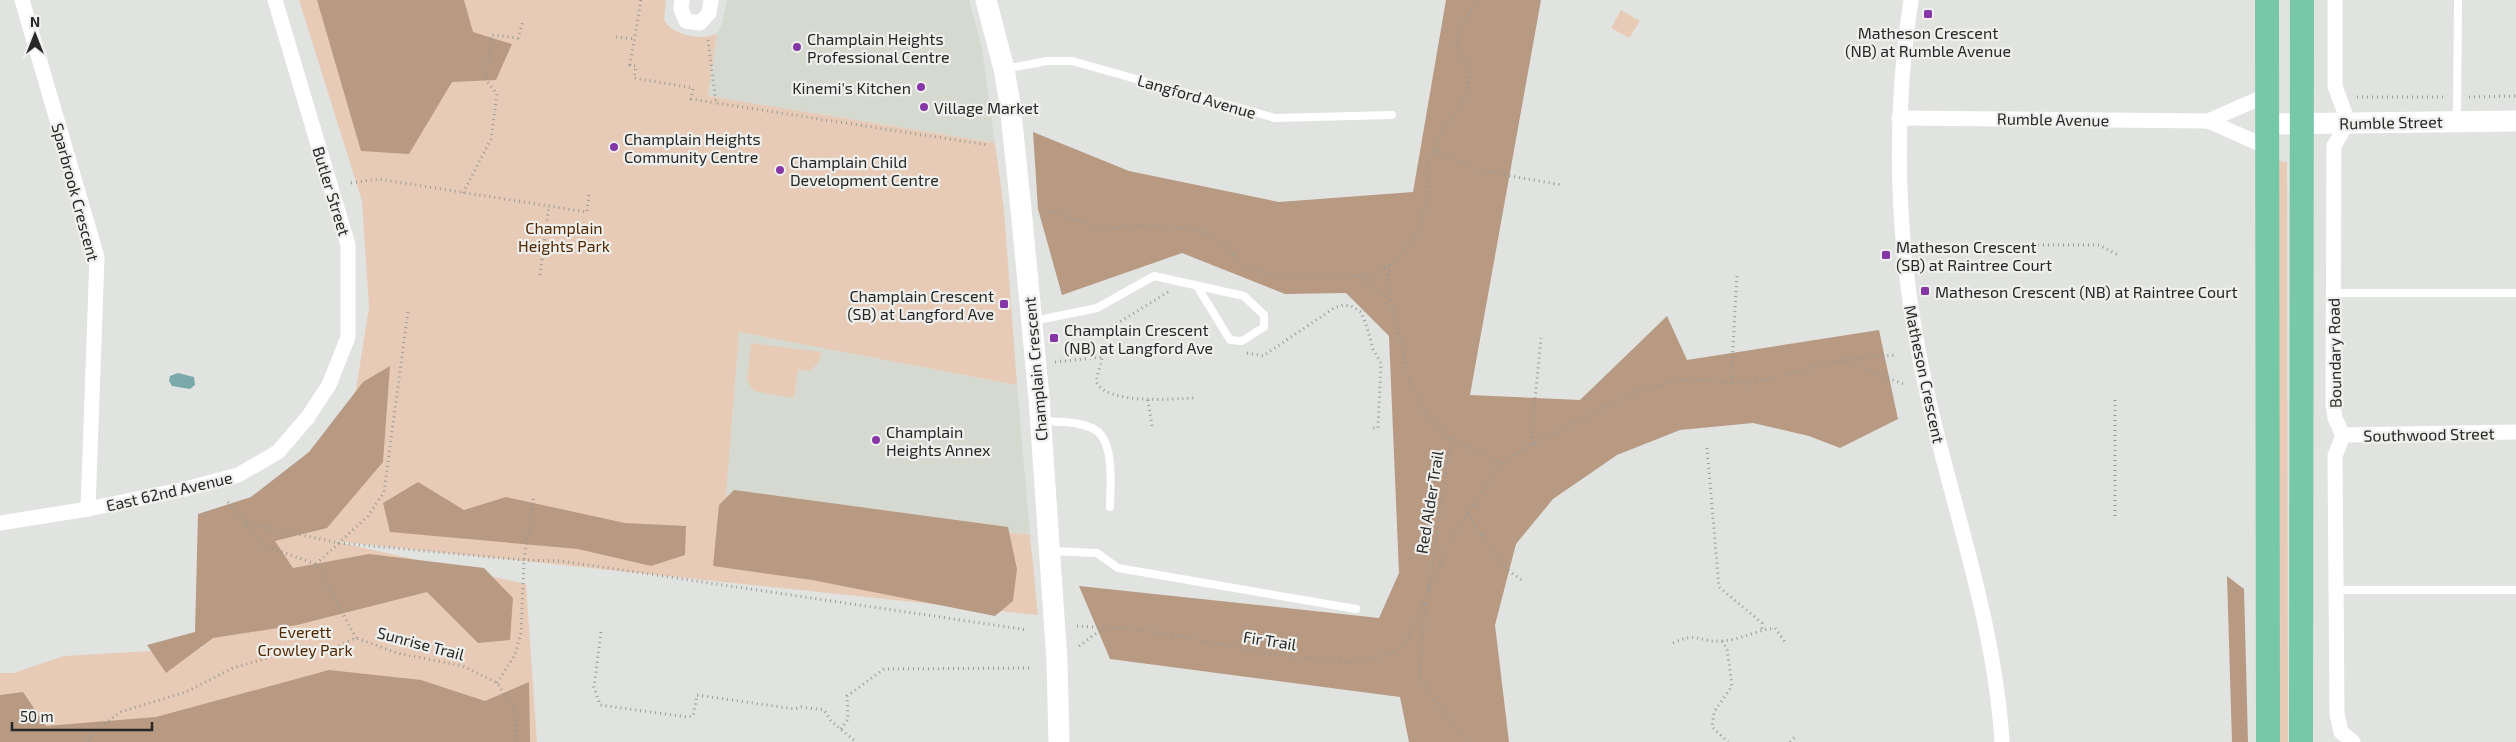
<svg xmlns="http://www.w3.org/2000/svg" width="2516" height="742" font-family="'Exo 2',sans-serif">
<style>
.built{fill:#d5d9d0}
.green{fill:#e8cbb6}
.forest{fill:#b89982}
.water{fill:#7ba9aa}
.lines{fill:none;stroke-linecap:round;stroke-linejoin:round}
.path{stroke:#999b98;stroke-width:3;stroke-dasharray:1 4;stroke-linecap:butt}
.lane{stroke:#fff;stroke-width:8}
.street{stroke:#fff;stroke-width:15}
.secondary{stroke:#fff;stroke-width:21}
.primary{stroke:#77c7a9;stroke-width:24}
.poi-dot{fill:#8637a7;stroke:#eff0ed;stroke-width:2}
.labels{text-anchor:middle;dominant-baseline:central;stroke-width:4.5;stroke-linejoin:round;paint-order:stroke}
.poi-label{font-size:16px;fill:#262726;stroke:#eff0ed;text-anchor:start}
.street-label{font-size:16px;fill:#262726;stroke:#eff0ed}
.park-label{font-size:16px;fill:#522800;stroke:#eff0ed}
</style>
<rect width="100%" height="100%" fill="#e1e3e0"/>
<!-- built -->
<g class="built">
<path d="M727 0H969L982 48 995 143 708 96 717 33 722 25Z"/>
<path d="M739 332 1017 385 1030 535 726 495Z"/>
</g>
<!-- green -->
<g class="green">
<path d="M299 0H666L664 20C671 35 704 42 717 33L708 96 995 143 1004 210 1017 385 739 332 726 495 1030 535 1038 615 333 541 526 584 537 742H0V673H14L64 656 202 648 211 516 243 522 353 409 369 307 362 201Z"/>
<path d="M1621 10 1640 21 1629 38 1611 28Z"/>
<path d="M2277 161 2287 162 2288 742H2277Z"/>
<path d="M751 343 821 352 819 362 810 371 798 369 794 398 754 391 747 380Z"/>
</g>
<!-- forest -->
<g class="forest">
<path d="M317 0H464L473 32 512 44 496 80 452 82 409 154 361 151Z"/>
<path d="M1446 0H1541L1470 395 1580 400 1667 316 1687 360 1879 330 1898 419 1840 448 1809 436 1753 423 1680 430 1617 455 1553 499 1516 544 1495 625 1509 742H1409L1400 697 1110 659 1079 586 1379 618 1399 573 1389 336 1346 293 1285 294 1182 253 1062 295 1038 209 1033 132 1129 171 1279 202 1413 192Z"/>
<path d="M390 366 383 462 327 528 275 541 293 568 369 554 484 568 513 598 510 640 478 643 427 592 297 625 213 638 166 673 147 645 195 632 198 514 251 497 309 452 363 382Z"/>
<path d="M418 482 464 510 506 497 625 523 686 526 685 555 651 566 578 549 390 532 383 503Z"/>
<path d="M734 490 1008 527 1017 569 1013 601 995 616 812 580 713 566 719 505Z"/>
<path d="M2227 576 2244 589 2248 742H2232Z"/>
<path d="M329 670 421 680 485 701 529 682 530 742H0V695L23 692 46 726 156 717Z"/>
</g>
<!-- water -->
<path class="water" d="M178 373 194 377 195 385 190 389 172 386 169 381 170 376Z"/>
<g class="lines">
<!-- path -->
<g class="path">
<path d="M641 0 630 65 636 66 634 78 693 88 691 99 716 103"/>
<path d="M616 37 634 39"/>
<path d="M708 40 716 103 988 145"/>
<path d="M2357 97H2446"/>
<path d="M2469 97 2516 96"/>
<path d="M1434 150 1482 171 1562 185"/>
<path d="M351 183 378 179 587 212 589 193"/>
<path d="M463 193 491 139 497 94 486 80 492 35 518 38 523 21"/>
<path d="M1045 209 1093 226 1108 228 1147 225 1203 231 1221 241 1242 265 1270 275H1374L1390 265"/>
<path d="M1988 245H2099L2118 255"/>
<path d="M540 275 549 206"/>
<path d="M1358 275 1390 301"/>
<path d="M1168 292 1110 328 1096 381C1105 405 1172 399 1194 398"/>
<path d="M1247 353 1263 356 1334 308 1343 305 1351 306 1361 312 1367 327 1373 349 1381 363 1378 428H1372"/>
<path d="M1841 361 1904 384"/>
<path d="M1055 362 1101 357"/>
<path d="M1731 382 1737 275"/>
<path d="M1148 400 1152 426"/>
<path d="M1451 440 1502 462"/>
<path d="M1534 443 1532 432 1541 338"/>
<path d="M1707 448 1719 587 1762 623V630"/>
<path d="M228 502 265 546 316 564 356 638"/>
<path d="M1467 514 1505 568 1524 582"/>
<path d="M2115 516V397"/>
<path d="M246 523 339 543 524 560 561 561 1028 630"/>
<path d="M316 564 368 516 384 492 408 311"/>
<path d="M1428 592 1451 440 1429 417 1411 387 1391 302 1388 279 1390 265 1413 242 1419 228 1427 202V168L1445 126 1459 109 1468 90 1470 70 1456 48 1458 32 1478 0"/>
<path d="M1426 604 1419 675 1428 692 1467 742"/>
<path d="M1077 626 1142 630 1275 654 1348 663 1391 654 1406 643 1454 534 1502 462 1534 443 1637 391 1684 379 1750 384 1840 360 1897 355"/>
<path d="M601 632 594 687 600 705 687 717 693 716 697 695 795 709 801 707 824 710 831 721 856 742"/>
<path d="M1722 641 1727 649 1732 686 1714 712 1712 727 1728 742"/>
<path d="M1673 643C1698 631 1699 643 1722 641 1740 640 1757 630 1775 628L1785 642"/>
<path d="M1079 646 1102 629"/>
<path d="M497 683 515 655 521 633 524 560 534 495"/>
<path d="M841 729 848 719 847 696 884 669 1031 668"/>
<path d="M88 742 92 734 120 712 186 692 233 668 284 653 333 648 356 638 397 653 463 666 497 683 514 709 517 742"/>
<path d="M1790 742 1795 737"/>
</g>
<!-- lane -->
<g class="lane">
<path d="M1005 69 1047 61H1072L1275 118 1392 115"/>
<path d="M2457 119 2458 0"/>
<path d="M2332 293H2516"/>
<path d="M1034 321 1097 308 1154 276 1244 296 1264 315V327L1242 341 1230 340 1197 286"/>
<path d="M1043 421C1059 422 1076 421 1092 428 1116 438 1110 487 1110 507"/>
<path d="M1051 551 1097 553 1118 568 1356 609"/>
<path d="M2337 590H2516"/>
</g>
<!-- street -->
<g class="street">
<path d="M22 0 97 257 88 509"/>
<path d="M682 0 681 9 686 21 700 23 709 13 711 0"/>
<path d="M1911 0C1890 136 1898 272 1930 406 1956 517 1995 627 2002 742"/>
<path d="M2335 0V86L2348 122 2334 146 2333 404 2335 418 2343 435 2335 456 2337 714 2341 732 2353 742"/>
<path d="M1899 118 2208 121 2267 147"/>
<path d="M2208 121 2267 95"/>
<path d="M2343 435 2516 432"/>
<path d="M0 523 88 509 185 489 238 475 278 452 308 417 329 385 348 337V245L275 0"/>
</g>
<!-- secondary -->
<g class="secondary">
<path d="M986 0 1004 69 1010 104 1021 209 1039 398 1057 661 1059 742"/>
<path d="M2267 124 2516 121"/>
</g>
<!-- primary -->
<g class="primary">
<path d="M2267 0 2268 742"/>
<path d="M2301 742 2302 0"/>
</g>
</g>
<!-- markers -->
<g class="poi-dot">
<rect x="1923" y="9" width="10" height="10" rx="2.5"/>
<circle cx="797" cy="47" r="5"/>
<circle cx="921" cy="87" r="5"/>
<circle cx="924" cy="107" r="5"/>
<circle cx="614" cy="147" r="5"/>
<circle cx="780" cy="170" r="5"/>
<rect x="1881" y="250" width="10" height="10" rx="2.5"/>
<rect x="1920" y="286" width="10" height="10" rx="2.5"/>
<rect x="999" y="299" width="10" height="10" rx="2.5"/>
<rect x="1049" y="333" width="10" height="10" rx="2.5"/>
<circle cx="876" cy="440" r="5"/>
</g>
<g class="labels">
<!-- poi labels -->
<g class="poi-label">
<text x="1928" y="32" text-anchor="middle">Matheson Crescent<tspan x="1928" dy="18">(NB) at Rumble Avenue</tspan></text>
<text x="807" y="38">Champlain Heights<tspan x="807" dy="18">Professional Centre</tspan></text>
<text x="911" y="87" text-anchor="end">Kinemi's Kitchen</text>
<text x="934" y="107">Village Market</text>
<text x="624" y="138">Champlain Heights<tspan x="624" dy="18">Community Centre</tspan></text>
<text x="790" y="161">Champlain Child<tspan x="790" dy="18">Development Centre</tspan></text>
<text x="1896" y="246">Matheson Crescent<tspan x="1896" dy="18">(SB) at Raintree Court</tspan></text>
<text x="1935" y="291">Matheson Crescent (NB) at Raintree Court</text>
<text x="994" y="295" text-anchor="end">Champlain Crescent<tspan x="994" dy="18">(SB) at Langford Ave</tspan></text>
<text x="1064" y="329">Champlain Crescent<tspan x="1064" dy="18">(NB) at Langford Ave</tspan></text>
<text x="886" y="431">Champlain<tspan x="886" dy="18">Heights Annex</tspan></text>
</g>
<!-- street labels -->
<g class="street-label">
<text transform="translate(1197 96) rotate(16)">Langford Avenue</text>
<text transform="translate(2053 119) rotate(1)">Rumble Avenue</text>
<text transform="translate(2391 122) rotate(-1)">Rumble Street</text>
<text transform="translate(332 191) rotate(73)">Butler Street</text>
<text transform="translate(76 192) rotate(75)">Sparbrook Crescent</text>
<text transform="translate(2334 353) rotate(-91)">Boundary Road</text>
<text transform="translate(1035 369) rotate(-95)">Champlain Crescent</text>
<text transform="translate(1925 374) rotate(78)">Matheson Crescent</text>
<text transform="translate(2429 434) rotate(-1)">Southwood Street</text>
<text transform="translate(169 491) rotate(-13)">East 62nd Avenue</text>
<text transform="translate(1429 502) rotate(-81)">Red Alder Trail</text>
<text transform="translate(1270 640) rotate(9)">Fir Trail</text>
<text transform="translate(421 643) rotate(15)">Sunrise Trail</text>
</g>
<!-- park labels -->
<g class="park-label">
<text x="564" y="227">Champlain<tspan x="564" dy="18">Heights Park</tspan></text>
<text x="305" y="631">Everett<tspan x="305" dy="18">Crowley Park</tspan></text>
</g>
</g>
<!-- north arrow -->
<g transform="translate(35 35)" stroke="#eff0ed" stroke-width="4" paint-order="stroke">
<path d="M0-4L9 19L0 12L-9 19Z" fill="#262726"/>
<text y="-8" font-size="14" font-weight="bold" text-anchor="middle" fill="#262726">N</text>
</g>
<!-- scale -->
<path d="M12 722v8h140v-8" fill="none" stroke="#262726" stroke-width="2.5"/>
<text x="20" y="722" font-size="15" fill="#262726" stroke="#eff0ed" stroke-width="4" paint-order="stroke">50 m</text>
</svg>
